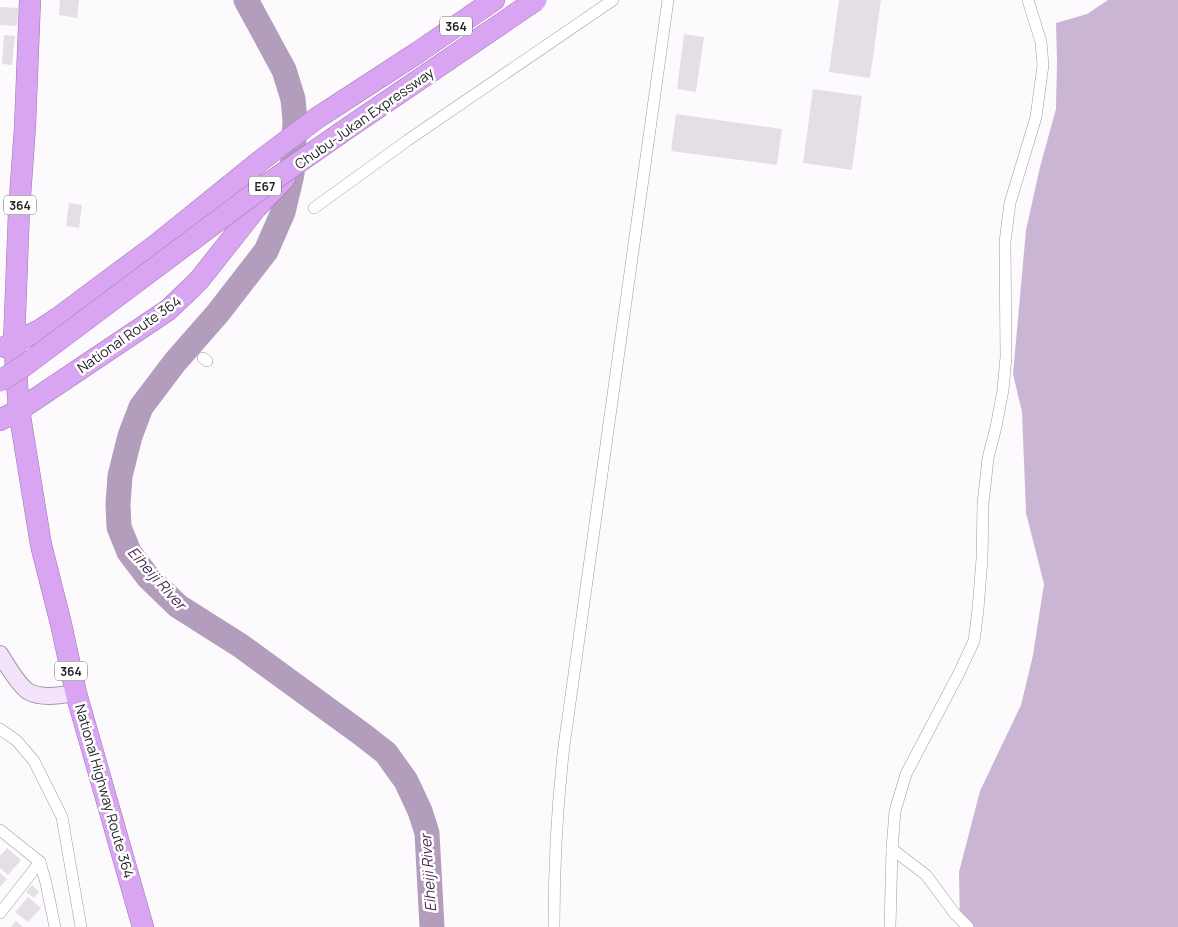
<svg xmlns="http://www.w3.org/2000/svg" width="1178" height="927" font-family="Manrope,sans-serif">
<style>
.forest{fill:#cbb5d5}
.lines{fill:none;stroke-linecap:round;stroke-linejoin:round}
.river{stroke:#b29dbc;stroke-width:25}
.building{fill:#e4dee7}
.street-casing{stroke:#a09aa3;stroke-width:12}
.secondary-casing{stroke:#a09aa3;stroke-width:18}
.highway-casing{stroke:#9b78ab;stroke-width:22}
.street{stroke:#fff;stroke-width:11}
.secondary{stroke:#f4e4fb;stroke-width:16}
.highway{stroke:#d9a5f2;stroke-width:21}
.highway-bridge-casing{stroke:#9b78ab;stroke-width:22;stroke-linecap:butt}
.highway-bridge{stroke:#d9a5f2;stroke-width:21}
.labels{text-anchor:middle;dominant-baseline:central;stroke-width:5;stroke-linejoin:round;paint-order:stroke}
.shield{fill:#fff;stroke:#686668;stroke-width:1}
.shield-label{font-size:12px;font-weight:bold;fill:#272528}
.street-label{font-size:14px;fill:#272528;stroke:#fff}
.water-label{font-size:15px;font-style:italic;fill:#4a2c57;stroke:#fff}
</style>
<rect width="100%" height="100%" fill="#fdfafe"/>
<!-- forest -->
<path class="forest" d="M1108 0H1178V927H960L959 872 980 791 1021 705 1033 655 1044 584 1026 513 1022 412 1013 374 1026 230 1040 167 1056 109 1057 60 1056 23 1087 14Z"/>
<g class="lines">
<!-- river -->
<path class="river" d="M246 0 284 70 293 99 295 121 292 174 283 212 266 251 218 313 175 362 141 407 130 436 120 476 118 504 119 527 129 552 148 577 178 606 241 646 363 735 386 753 406 781 420 811 427 833 432 927"/>
</g>
<!-- building -->
<g class="building">
<path d="M60 0H79L77 18 59 15Z"/>
<path d="M839 0H881L870 78 829 72Z"/>
<path d="M0 7 18 8 17 26 0 25Z"/>
<path d="M684 34 704 37 696 92 677 89Z"/>
<path d="M4 35 15 36 12 65 2 64Z"/>
<path d="M813 89 862 96 852 170 803 163Z"/>
<path d="M676 114 782 129 777 165 671 151Z"/>
<path d="M69 203 82 205 79 228 66 226Z"/>
<path d="M7 848 21 860 8 875 0 868V856Z"/>
<path d="M0 873 7 879 0 887Z"/>
<path d="M32 885 39 892 34 898 26 892Z"/>
<path d="M28 897 41 908 28 922 15 912Z"/>
<path d="M16 921 23 927H11Z"/>
</g>
<g class="lines">
<defs>
<g id="street">
<path d="M314 208 408 140 613 0"/>
<path d="M203 358 207 361"/>
<path d="M0 729 17 741 34 761 62 817 81 927"/>
<path d="M0 830 40 862 0 913"/>
<path d="M892 849 926 875 955 914 968 927"/>
<path d="M40 862 46 883 55 927"/>
<path d="M554 927C554 866 557 806 564 746L668 0"/>
<path d="M890 927 892 849 895 811 906 774 959 673 974 641 978 609 982 559 983 504 988 458 996 427 1003 390 1006 357 1005 242 1010 203 1036 117 1043 65 1041 42 1028 0"/>
</g>
<path id="secondary" d="M0 654C6 664 20 687 29 692 43 699 62 695 76 693"/>
<g id="highway">
<path d="M30 0 25 127 19 211 14 342 19 410 41 545 61 624 76 693 143 927"/>
<path d="M5 347 40 330 58 318 156 245 264 158 317 118 417 53 494 0"/>
<path d="M0 420 19 410 168 310 190 289 200 279 256 208 285 178"/>
</g>
</defs>
<!-- street casing -->
<use href="#street" class="street-casing"/>
<!-- secondary casing -->
<use href="#secondary" class="secondary-casing"/>
<!-- highway casing -->
<use href="#highway" class="highway-casing"/>
<!-- street -->
<use href="#street" class="street"/>
<!-- secondary -->
<use href="#secondary" class="secondary"/>
<!-- highway -->
<use href="#highway" class="highway"/>
<defs>
<path id="highway-bridge" d="M0 381 24 366 259 190 348 128 536 0"/>
</defs>
<!-- highway-bridge casing -->
<use href="#highway-bridge" class="highway-bridge-casing"/>
<!-- highway-bridge -->
<use href="#highway-bridge" class="highway-bridge"/>
</g>
<g class="labels">
<!-- shield labels -->
<g class="shield">
<rect x="440" y="16.5" width="32" height="19" rx="4"/>
<rect x="249" y="176.5" width="32" height="19" rx="4"/>
<rect x="4" y="195.5" width="32" height="19" rx="4"/>
<rect x="55" y="661.5" width="32" height="19" rx="4"/>
</g>
<g class="shield-label">
<text x="456" y="26">364</text>
<text x="265" y="186">E67</text>
<text x="20" y="205">364</text>
<text x="71" y="671">364</text>
</g>
<!-- street labels -->
<g class="street-label">
<text transform="translate(364 118) rotate(-35)">Chubu-Jukan Expressway</text>
<text transform="translate(129 334) rotate(-35)">National Route 364</text>
<text transform="translate(105 791) rotate(74)">National Highway Route 364</text>
</g>
<!-- water labels -->
<g class="water-label">
<text transform="translate(157 578) rotate(48)">Eiheiji River</text>
<text transform="translate(428 873) rotate(-94)">Eiheiji River</text>
</g>
</g>
</svg>
